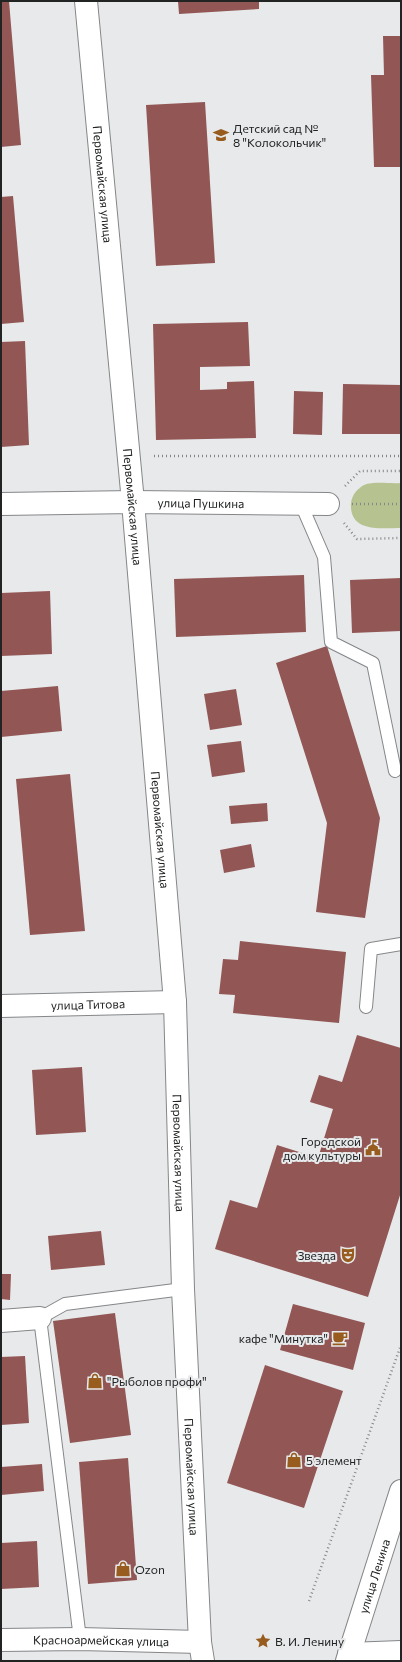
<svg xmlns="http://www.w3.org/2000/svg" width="402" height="1662" font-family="Commissioner,sans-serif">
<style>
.green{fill:#b6c391}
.building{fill:#925655}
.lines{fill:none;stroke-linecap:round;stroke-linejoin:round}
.service-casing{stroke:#848688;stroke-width:14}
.minor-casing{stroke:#848688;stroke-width:24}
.tertiary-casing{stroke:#848688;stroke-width:24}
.path{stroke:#868788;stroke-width:2.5;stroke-dasharray:1 3;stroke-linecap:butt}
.service{stroke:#fff;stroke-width:12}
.minor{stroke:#fff;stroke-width:22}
.tertiary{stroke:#fff;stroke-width:22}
.labels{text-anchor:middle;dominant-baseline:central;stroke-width:4;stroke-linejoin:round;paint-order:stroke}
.poi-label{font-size:12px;fill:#222323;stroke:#e7e9eb;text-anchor:start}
.street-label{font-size:12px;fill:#222323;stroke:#e7e9eb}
</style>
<rect width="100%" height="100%" fill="#e7e9eb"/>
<!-- green -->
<path class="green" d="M401 483V528C381 528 349 533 351 503 352 495 357 489 364 485 374 481 390 484 401 483Z"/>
<!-- building -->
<g class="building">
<path d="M1 1H9L21 145 1 147Z"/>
<path d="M178 1H259V9L179 14Z"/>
<path d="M383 36H401V167H374L371 75H384Z"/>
<path d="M205 102 215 263 156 266 146 105Z"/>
<path d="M13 196 24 322 1 324V197Z"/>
<path d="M248 322 250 366 200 367V390L227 389V382L254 381 256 438 156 440 153 324Z"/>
<path d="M25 341 29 445 1 447V342Z"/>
<path d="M343 384 401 385V434H342Z"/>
<path d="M294 391 323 392 322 435 293 434Z"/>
<path d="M304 575 306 632 176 637 174 579Z"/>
<path d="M401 578V631L352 633 350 580Z"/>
<path d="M50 591 52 654 1 656V593Z"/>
<path d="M327 646 380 818 365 918 316 912 327 823 276 663Z"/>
<path d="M58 686 62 731 1 737V691Z"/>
<path d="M236 689 242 725 210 730 204 694Z"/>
<path d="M241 741 245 772 212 777 207 745Z"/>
<path d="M70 774 85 931 30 935 16 779Z"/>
<path d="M267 803 268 821 231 824 229 806Z"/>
<path d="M251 844 255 867 224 873 220 850Z"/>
<path d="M240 941 346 952 339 1023 233 1013 235 995 219 994 223 959 238 960Z"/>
<path d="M357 1035 401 1048V1192L368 1297 215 1249 230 1200 257 1208 277 1145 318 1158 333 1109 310 1102 319 1075 342 1082Z"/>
<path d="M82 1067 86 1132 36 1135 32 1070Z"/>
<path d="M101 1231 105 1265 51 1270 48 1236Z"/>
<path d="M1 1274H11L10 1300 1 1299Z"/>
<path d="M293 1304 365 1323 353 1370 280 1350Z"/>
<path d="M115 1313 131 1435 70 1443 53 1321Z"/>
<path d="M25 1356 29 1423 1 1425V1357Z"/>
<path d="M265 1365 343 1391 304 1508 227 1483Z"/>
<path d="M128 1458 137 1580 88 1584 79 1462Z"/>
<path d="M42 1464 44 1491 1 1495V1467Z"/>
<path d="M37 1541 39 1587 1 1589V1543Z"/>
</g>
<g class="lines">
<defs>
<g id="service">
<path d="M301 504 324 557 331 642 373 663 395 771"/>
<path d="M366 1007 371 949 401 944"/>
<path d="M80 1639 40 1318 65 1304 183 1289"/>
</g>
<g id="minor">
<path id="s1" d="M1 1006 175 1002"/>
<path d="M1 1321 40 1318"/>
<path id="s2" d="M1 1640 80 1639 200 1642"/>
<path d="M349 1654 401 1652"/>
</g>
<g id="tertiary">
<path id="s3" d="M86 1 133 502 175 1002 183 1289 200 1642 203 1661"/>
<path id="s4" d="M1 504 133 502 328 504"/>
<path id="s5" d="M347 1661 401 1491"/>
</g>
</defs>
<!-- service casing -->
<use href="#service" class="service-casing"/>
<!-- minor casing -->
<use href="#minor" class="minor-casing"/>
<!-- tertiary casing -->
<use href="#tertiary" class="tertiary-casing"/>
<!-- path -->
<g class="path">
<path d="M154 456H401"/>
<path d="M345 486 360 471H401"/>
<path d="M352 504H401"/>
<path d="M344 523 357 539 401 538"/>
<path d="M309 1601 401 1345"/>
</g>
<!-- service -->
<use href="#service" class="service"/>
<!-- minor -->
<use href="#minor" class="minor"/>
<!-- tertiary -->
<use href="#tertiary" class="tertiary"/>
</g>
<!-- icons -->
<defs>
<symbol id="school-bare" viewBox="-9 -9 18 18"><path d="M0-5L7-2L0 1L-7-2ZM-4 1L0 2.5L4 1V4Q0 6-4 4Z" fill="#985d1e" stroke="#e7e9eb" stroke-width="2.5" paint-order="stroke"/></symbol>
<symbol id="civic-bare" viewBox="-9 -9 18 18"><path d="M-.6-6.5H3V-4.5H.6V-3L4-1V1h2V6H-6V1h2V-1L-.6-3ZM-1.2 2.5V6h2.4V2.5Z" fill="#985d1e" stroke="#e7e9eb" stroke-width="2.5" paint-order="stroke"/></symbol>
<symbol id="theatre-bare" viewBox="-9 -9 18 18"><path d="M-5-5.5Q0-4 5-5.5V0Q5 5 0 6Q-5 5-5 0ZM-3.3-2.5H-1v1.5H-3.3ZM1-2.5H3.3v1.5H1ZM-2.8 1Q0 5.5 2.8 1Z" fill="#985d1e" stroke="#e7e9eb" stroke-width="2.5" paint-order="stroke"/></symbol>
<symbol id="cafe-bare" viewBox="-9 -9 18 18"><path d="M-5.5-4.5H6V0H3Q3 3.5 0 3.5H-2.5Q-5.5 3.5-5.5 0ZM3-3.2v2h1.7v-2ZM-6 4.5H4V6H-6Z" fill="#985d1e" stroke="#e7e9eb" stroke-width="2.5" paint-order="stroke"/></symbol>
<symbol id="shop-bare" viewBox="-9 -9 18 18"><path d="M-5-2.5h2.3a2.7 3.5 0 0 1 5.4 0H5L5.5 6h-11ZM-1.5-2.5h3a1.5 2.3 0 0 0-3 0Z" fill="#985d1e" stroke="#e7e9eb" stroke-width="2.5" paint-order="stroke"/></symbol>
<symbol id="sight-bare" viewBox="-9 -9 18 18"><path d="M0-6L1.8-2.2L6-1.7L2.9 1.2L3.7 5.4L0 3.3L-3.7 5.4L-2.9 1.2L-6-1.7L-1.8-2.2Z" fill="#985d1e" stroke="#e7e9eb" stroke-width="2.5" paint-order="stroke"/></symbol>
</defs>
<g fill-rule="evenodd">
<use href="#school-bare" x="210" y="124" width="22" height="22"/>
<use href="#civic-bare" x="362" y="1137" width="22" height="22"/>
<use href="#theatre-bare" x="337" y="1244" width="22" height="22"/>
<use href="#cafe-bare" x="329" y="1327" width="22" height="22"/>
<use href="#shop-bare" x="84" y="1370" width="22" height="22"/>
<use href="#shop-bare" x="283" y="1449" width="22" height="22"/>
<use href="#shop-bare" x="112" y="1558" width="22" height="22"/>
<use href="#sight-bare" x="252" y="1630" width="22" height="22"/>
</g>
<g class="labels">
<!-- poi labels -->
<g class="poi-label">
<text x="233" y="128">Детский сад №<tspan x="233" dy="14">8 "Колокольчик"</tspan></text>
<text x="361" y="1141" text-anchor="end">Городской<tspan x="361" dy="14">дом культуры</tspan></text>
<text x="336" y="1255" text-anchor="end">Звезда</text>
<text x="328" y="1338" text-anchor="end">кафе "Минутка"</text>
<text x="107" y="1381">"Рыболов профи"</text>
<text x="306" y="1460">5 элемент</text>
<text x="135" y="1569">Ozon</text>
<text x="275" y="1641">В. И. Ленину</text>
</g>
<!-- street labels -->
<g class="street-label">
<text stroke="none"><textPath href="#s3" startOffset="184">Первомайская улица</textPath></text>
<text stroke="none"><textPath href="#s4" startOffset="200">улица Пушкина</textPath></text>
<text stroke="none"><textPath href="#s3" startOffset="508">Первомайская улица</textPath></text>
<text stroke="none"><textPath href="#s3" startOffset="832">Первомайская улица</textPath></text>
<text stroke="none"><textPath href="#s1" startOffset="87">улица Титова</textPath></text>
<text stroke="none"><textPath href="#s3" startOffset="1156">Первомайская улица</textPath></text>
<text stroke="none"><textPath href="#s3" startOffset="1480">Первомайская улица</textPath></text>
<text stroke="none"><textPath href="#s5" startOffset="89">улица Ленина</textPath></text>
<text stroke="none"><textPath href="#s2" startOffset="100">Красноармейская улица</textPath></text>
</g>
</g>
<!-- border -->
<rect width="402" height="1662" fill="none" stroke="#222323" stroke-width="4"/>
</svg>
